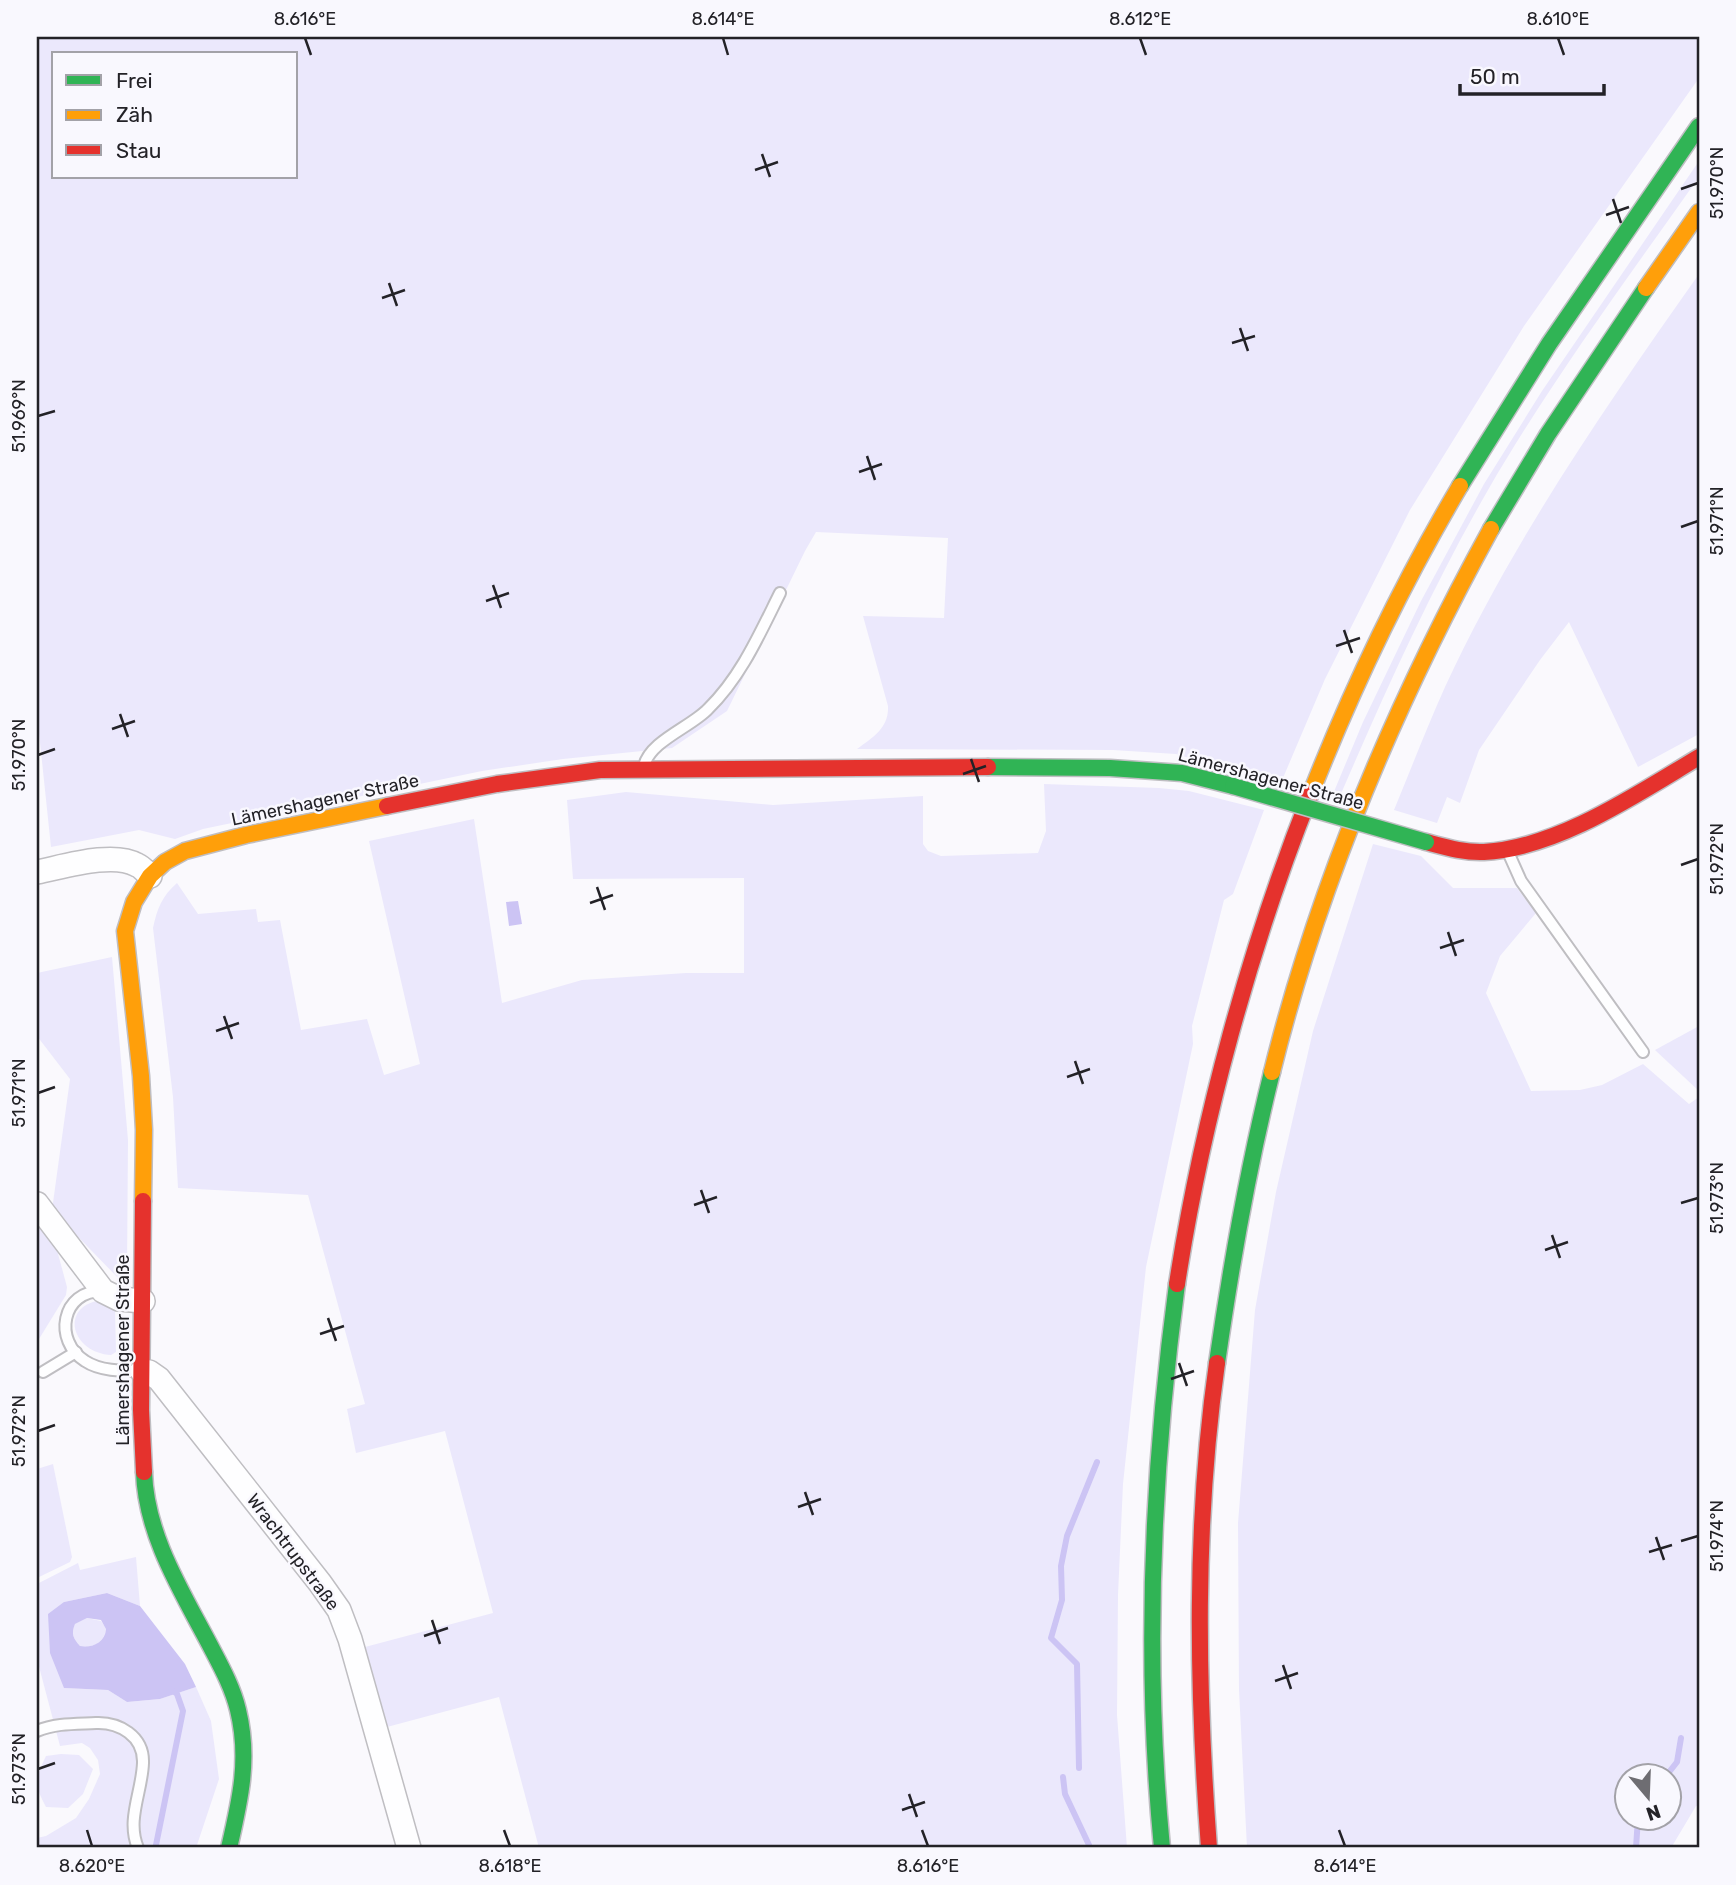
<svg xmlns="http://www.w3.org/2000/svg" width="1736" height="1885" font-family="Rubik,sans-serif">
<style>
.green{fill:#ebe8fc;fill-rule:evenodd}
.water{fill:#ccc4f4;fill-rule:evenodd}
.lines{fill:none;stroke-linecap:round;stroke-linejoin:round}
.stream{stroke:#ccc4f4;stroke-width:6}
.lane-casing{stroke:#bfbec2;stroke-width:14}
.street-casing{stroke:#bfbec2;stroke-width:26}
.fast-casing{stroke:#bfbec2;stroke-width:19}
.slow-casing{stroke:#bfbec2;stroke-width:19}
.jam-casing{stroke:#bfbec2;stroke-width:19}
.lane{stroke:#fefeff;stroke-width:10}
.street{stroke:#fefeff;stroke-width:23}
.fast{stroke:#30b455;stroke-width:16}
.slow{stroke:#ff9f0a;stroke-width:16}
.jam{stroke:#e5322d;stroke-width:16}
.fast-bridge-casing{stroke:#bfbec2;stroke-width:19;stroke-linecap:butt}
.fast-bridge{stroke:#30b455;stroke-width:16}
.ticks{fill:none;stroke:#232227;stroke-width:2.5}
.labels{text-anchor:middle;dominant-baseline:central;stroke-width:5;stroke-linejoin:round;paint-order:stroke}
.street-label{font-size:18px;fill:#232227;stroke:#f9f8fe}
.neatline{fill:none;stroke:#232227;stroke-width:2.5}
.ticks-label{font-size:18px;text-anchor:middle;fill:#232227}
</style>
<rect width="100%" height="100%" fill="#faf9fd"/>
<!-- green -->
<g class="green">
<path d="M37 37H1699V78L1524 326 1410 510 1325 679 1280 785 1176 754 1113 750 857 749C873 737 889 728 888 706L863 616 944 618 948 538 816 532 805 551 727 711 672 748 563 759 482 771 203 829 175 839 139 830 51 847 37 714ZM54 54H296V177H54Z"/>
<path d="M1699 161V177C1627 279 1551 381 1488 490 1431 589 1385 692 1340 796L1333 794 1363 722 1421 601 1484 484 1542 391Z"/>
<path d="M1699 274V734L1638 767 1569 622 1540 660 1479 750 1460 803 1447 797 1437 823 1394 810C1411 769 1427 727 1445 687 1513 540 1606 406 1699 274Z"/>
<path d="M1044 784 1159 788 1189 791 1264 810 1233 894 1224 900 1192 1026 1193 1044 1146 1267 1123 1484 1118 1595 1117 1715 1127 1848H539L499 1697 387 1727 365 1647 493 1613 445 1431 356 1453 347 1409 365 1404 308 1195 178 1188 173 1097 153 928C157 909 162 896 177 883L198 914 256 909 258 922 280 920 301 1030 367 1019 384 1075 420 1064 369 841 474 819 502 1003 582 980 686 973H744V878L573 879 567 800 626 792 773 805 923 796V844L928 851 941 856 1038 853 1046 831Z"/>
<path d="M1373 844 1421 856 1453 888H1517L1536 913 1500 956 1486 993 1531 1091 1580 1090 1602 1085 1643 1064 1689 1104 1699 1097V1805L1696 1806 1671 1848H1247L1239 1690 1238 1523 1255 1310 1276 1192 1313 1031ZM1628 1776H1670V1818H1628Z"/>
<path d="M112 957 128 1140 127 1271 123 1283 52 1210 70 1079 37 1036V973Z"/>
<path d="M1699 1026V1091L1655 1050Z"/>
<path d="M37 1220 54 1239 67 1287 66 1295 39 1339 37 1337Z"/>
<path d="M101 1300 110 1304 115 1310 116 1352 111 1355C72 1353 58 1307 101 1300Z"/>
<path d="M53 1464 72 1557 70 1562 37 1578V1469Z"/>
<path d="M136 1557 140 1606 107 1593 64 1602V1688L108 1690 127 1702 160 1699 196 1687 211 1721 219 1779 196 1848H37V1838L46 1836 76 1818 89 1799 100 1774 98 1760 90 1748 82 1743 60 1746 37 1659V1584L78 1563 80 1570Z"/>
<path d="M87 1618 101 1621 106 1628C105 1643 93 1648 80 1646 73 1638 71 1634 75 1624Z"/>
<path d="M61 1754 79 1755 93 1769 83 1794 68 1808 46 1807C34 1785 35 1779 46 1756Z"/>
</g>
<!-- water -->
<g class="water">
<path d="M518 901 522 924 509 926 506 902Z"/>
<path d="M107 1593 140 1606 185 1664 196 1687 160 1699 127 1702 108 1690 64 1688 50 1653 48 1614 64 1602ZM87 1618 101 1620 106 1629C105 1643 92 1648 80 1646 73 1638 71 1634 75 1624Z"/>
</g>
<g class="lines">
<!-- stream -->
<g class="stream">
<path d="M1079 1768 1077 1664 1051 1638 1062 1600 1061 1566 1067 1536 1097 1462"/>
<path d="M1666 1776 1677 1762 1681 1738"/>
<path d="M1063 1777 1065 1794 1089 1845"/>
<path d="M156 1845 183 1711 177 1694 172 1690"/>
<path d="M1636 1848 1638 1818"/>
</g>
<defs>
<g id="lane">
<path d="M644 766C650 741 691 727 708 709 741 677 760 633 780 593"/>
<path d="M1508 852 1521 881 1643 1052"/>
<path d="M103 1291C61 1290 53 1341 85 1361 100 1371 121 1371 139 1371"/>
<path d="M43 1372 76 1352"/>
<path d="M37 1731C56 1723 75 1724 96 1723 119 1722 144 1736 143 1763 142 1792 126 1820 138 1848"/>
</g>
<g id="street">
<path d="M37 872C63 867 113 851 137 865 142 867 146 872 150 876"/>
<path d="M37 1204 103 1291 119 1299 143 1301"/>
<path d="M142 1371 149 1372 159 1379 320 1583 339 1610 350 1639 409 1848"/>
</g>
<g id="fast">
<path d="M1460 486 1549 344 1699 126"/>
<path d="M1491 529 1548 434 1646 288"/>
<path d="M988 767 1110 768 1182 773 1233 786"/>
<path d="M1217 1363C1231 1265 1248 1168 1272 1072"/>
<path d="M144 1472C146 1537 184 1595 213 1651 223 1670 233 1689 238 1710 250 1759 240 1801 229 1848"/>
<path d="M1162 1848C1144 1661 1152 1470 1177 1284"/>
</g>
<g id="slow">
<path d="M1646 288 1699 212"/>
<path d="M1311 793C1353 686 1402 584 1460 486"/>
<path d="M1272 1072C1319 882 1397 700 1491 529"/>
<path d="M143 1201 144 1130 141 1076 125 931 134 902 150 876 165 862 185 851 246 835 387 806"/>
</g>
<g id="jam">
<path d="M387 806 497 784 600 770 988 767"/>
<path d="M1426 842C1445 847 1465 853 1484 852 1558 848 1637 794 1699 757"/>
<path d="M143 1201 141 1410 144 1472"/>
<path d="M1177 1284C1202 1121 1250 946 1311 793"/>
<path d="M1209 1848C1197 1687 1194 1524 1217 1363"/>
</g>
</defs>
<!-- lane casing -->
<use href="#lane" class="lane-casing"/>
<!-- street casing -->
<use href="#street" class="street-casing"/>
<!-- fast casing -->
<use href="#fast" class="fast-casing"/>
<!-- slow casing -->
<use href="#slow" class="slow-casing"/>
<!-- jam casing -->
<use href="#jam" class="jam-casing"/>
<!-- lane -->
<use href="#lane" class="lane"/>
<!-- street -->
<use href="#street" class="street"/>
<!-- fast -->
<use href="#fast" class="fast"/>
<!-- slow -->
<use href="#slow" class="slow"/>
<!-- jam -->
<use href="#jam" class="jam"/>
<defs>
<path id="fast-bridge" d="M1233 786 1426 842"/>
</defs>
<!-- fast-bridge casing -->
<use href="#fast-bridge" class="fast-bridge-casing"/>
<!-- fast-bridge -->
<use href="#fast-bridge" class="fast-bridge"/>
</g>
<!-- ticks -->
<path class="ticks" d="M305 38 311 55M723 38 728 55M1140 38 1146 55M1558 38 1564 55M762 154 770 177M755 170 778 162M1681 189 1698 183M1613 199 1621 223M1606 215 1629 207M389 283 397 306M382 298 405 290M1240 328 1248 351M1232 343 1255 336M38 416 55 411M867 456 875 480M859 472 882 464M1681 527 1698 521M493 585 501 608M486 601 509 593M1344 630 1352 653M1336 646 1360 638M120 714 128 737M112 729 135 721M38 755 55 749M971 759 979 782M963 774 986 766M1681 865 1698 859M597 887 605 910M590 903 613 895M1448 932 1456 956M1440 948 1464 940M224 1016 232 1039M216 1031 239 1023M1075 1061 1083 1084M1067 1077 1090 1069M38 1093 55 1087M701 1190 709 1213M1681 1203 1698 1198M694 1205 717 1197M1552 1235 1560 1258M1545 1250 1568 1242M328 1318 336 1341M320 1334 344 1326M1179 1363 1187 1386M1171 1379 1194 1371M38 1431 55 1425M805 1492 813 1515M798 1507 821 1499M1656 1537 1664 1560M1681 1541 1698 1536M1649 1552 1672 1545M432 1620 440 1644M424 1636 448 1628M1283 1665 1291 1689M1275 1681 1298 1673M38 1769 55 1763M909 1794 917 1817M902 1810 925 1802M87 1830 92 1846M504 1830 510 1846M922 1830 928 1846M1339 1830 1345 1846"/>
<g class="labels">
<!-- street labels -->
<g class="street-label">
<text transform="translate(1271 779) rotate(15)">Lämershagener Straße</text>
<text transform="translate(325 800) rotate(-12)">Lämershagener Straße</text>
<text transform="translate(123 1350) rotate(-90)">Lämershagener Straße</text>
<text transform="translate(293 1552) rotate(53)">Wrachtrupstraße</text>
</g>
</g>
<!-- border -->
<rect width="1736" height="1885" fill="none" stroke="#f9f8fe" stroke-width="77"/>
<!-- legend -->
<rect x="52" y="52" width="245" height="126" fill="#f9f8fe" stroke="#a3a2a8" stroke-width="2"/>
<rect x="66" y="75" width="35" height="10" fill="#30b455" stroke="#a3a2a8" stroke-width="2"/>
<text x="116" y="88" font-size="21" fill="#232227">Frei</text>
<rect x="66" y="110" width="35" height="10" fill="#ff9f0a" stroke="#a3a2a8" stroke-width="2"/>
<text x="116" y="122" font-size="21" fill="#232227">Zäh</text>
<rect x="66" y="145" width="35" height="10" fill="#e5322d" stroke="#a3a2a8" stroke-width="2"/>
<text x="116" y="158" font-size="21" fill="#232227">Stau</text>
<!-- north arrow -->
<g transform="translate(1648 1797) rotate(161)"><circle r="33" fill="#f9f8fe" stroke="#a3a2a8" stroke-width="2"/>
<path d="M0-5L12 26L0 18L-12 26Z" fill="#6e6d72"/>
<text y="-10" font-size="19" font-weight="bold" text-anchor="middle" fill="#232227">N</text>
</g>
<!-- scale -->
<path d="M1460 84v10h144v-10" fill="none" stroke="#232227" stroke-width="3.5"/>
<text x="1470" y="84" font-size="21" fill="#232227" stroke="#f9f8fe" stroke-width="5" paint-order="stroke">50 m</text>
<rect x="38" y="38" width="1660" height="1808" class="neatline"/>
<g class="ticks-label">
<text x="305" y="25">8.616°E</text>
<text x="723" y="25">8.614°E</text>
<text x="1140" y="25">8.612°E</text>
<text x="1558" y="25">8.610°E</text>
<text transform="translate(1717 183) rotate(-90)" y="6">51.970°N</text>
<text transform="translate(19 416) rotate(-90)" y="6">51.969°N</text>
<text transform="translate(1717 521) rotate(-90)" y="6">51.971°N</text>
<text transform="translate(19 755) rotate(-90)" y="6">51.970°N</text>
<text transform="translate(1717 859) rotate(-90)" y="6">51.972°N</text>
<text transform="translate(19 1093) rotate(-90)" y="6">51.971°N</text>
<text transform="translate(1717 1198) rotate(-90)" y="6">51.973°N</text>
<text transform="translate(19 1431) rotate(-90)" y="6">51.972°N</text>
<text transform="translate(1717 1536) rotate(-90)" y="6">51.974°N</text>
<text transform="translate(19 1769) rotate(-90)" y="6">51.973°N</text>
<text x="92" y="1872">8.620°E</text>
<text x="510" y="1872">8.618°E</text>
<text x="928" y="1872">8.616°E</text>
<text x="1345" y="1872">8.614°E</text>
</g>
</svg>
